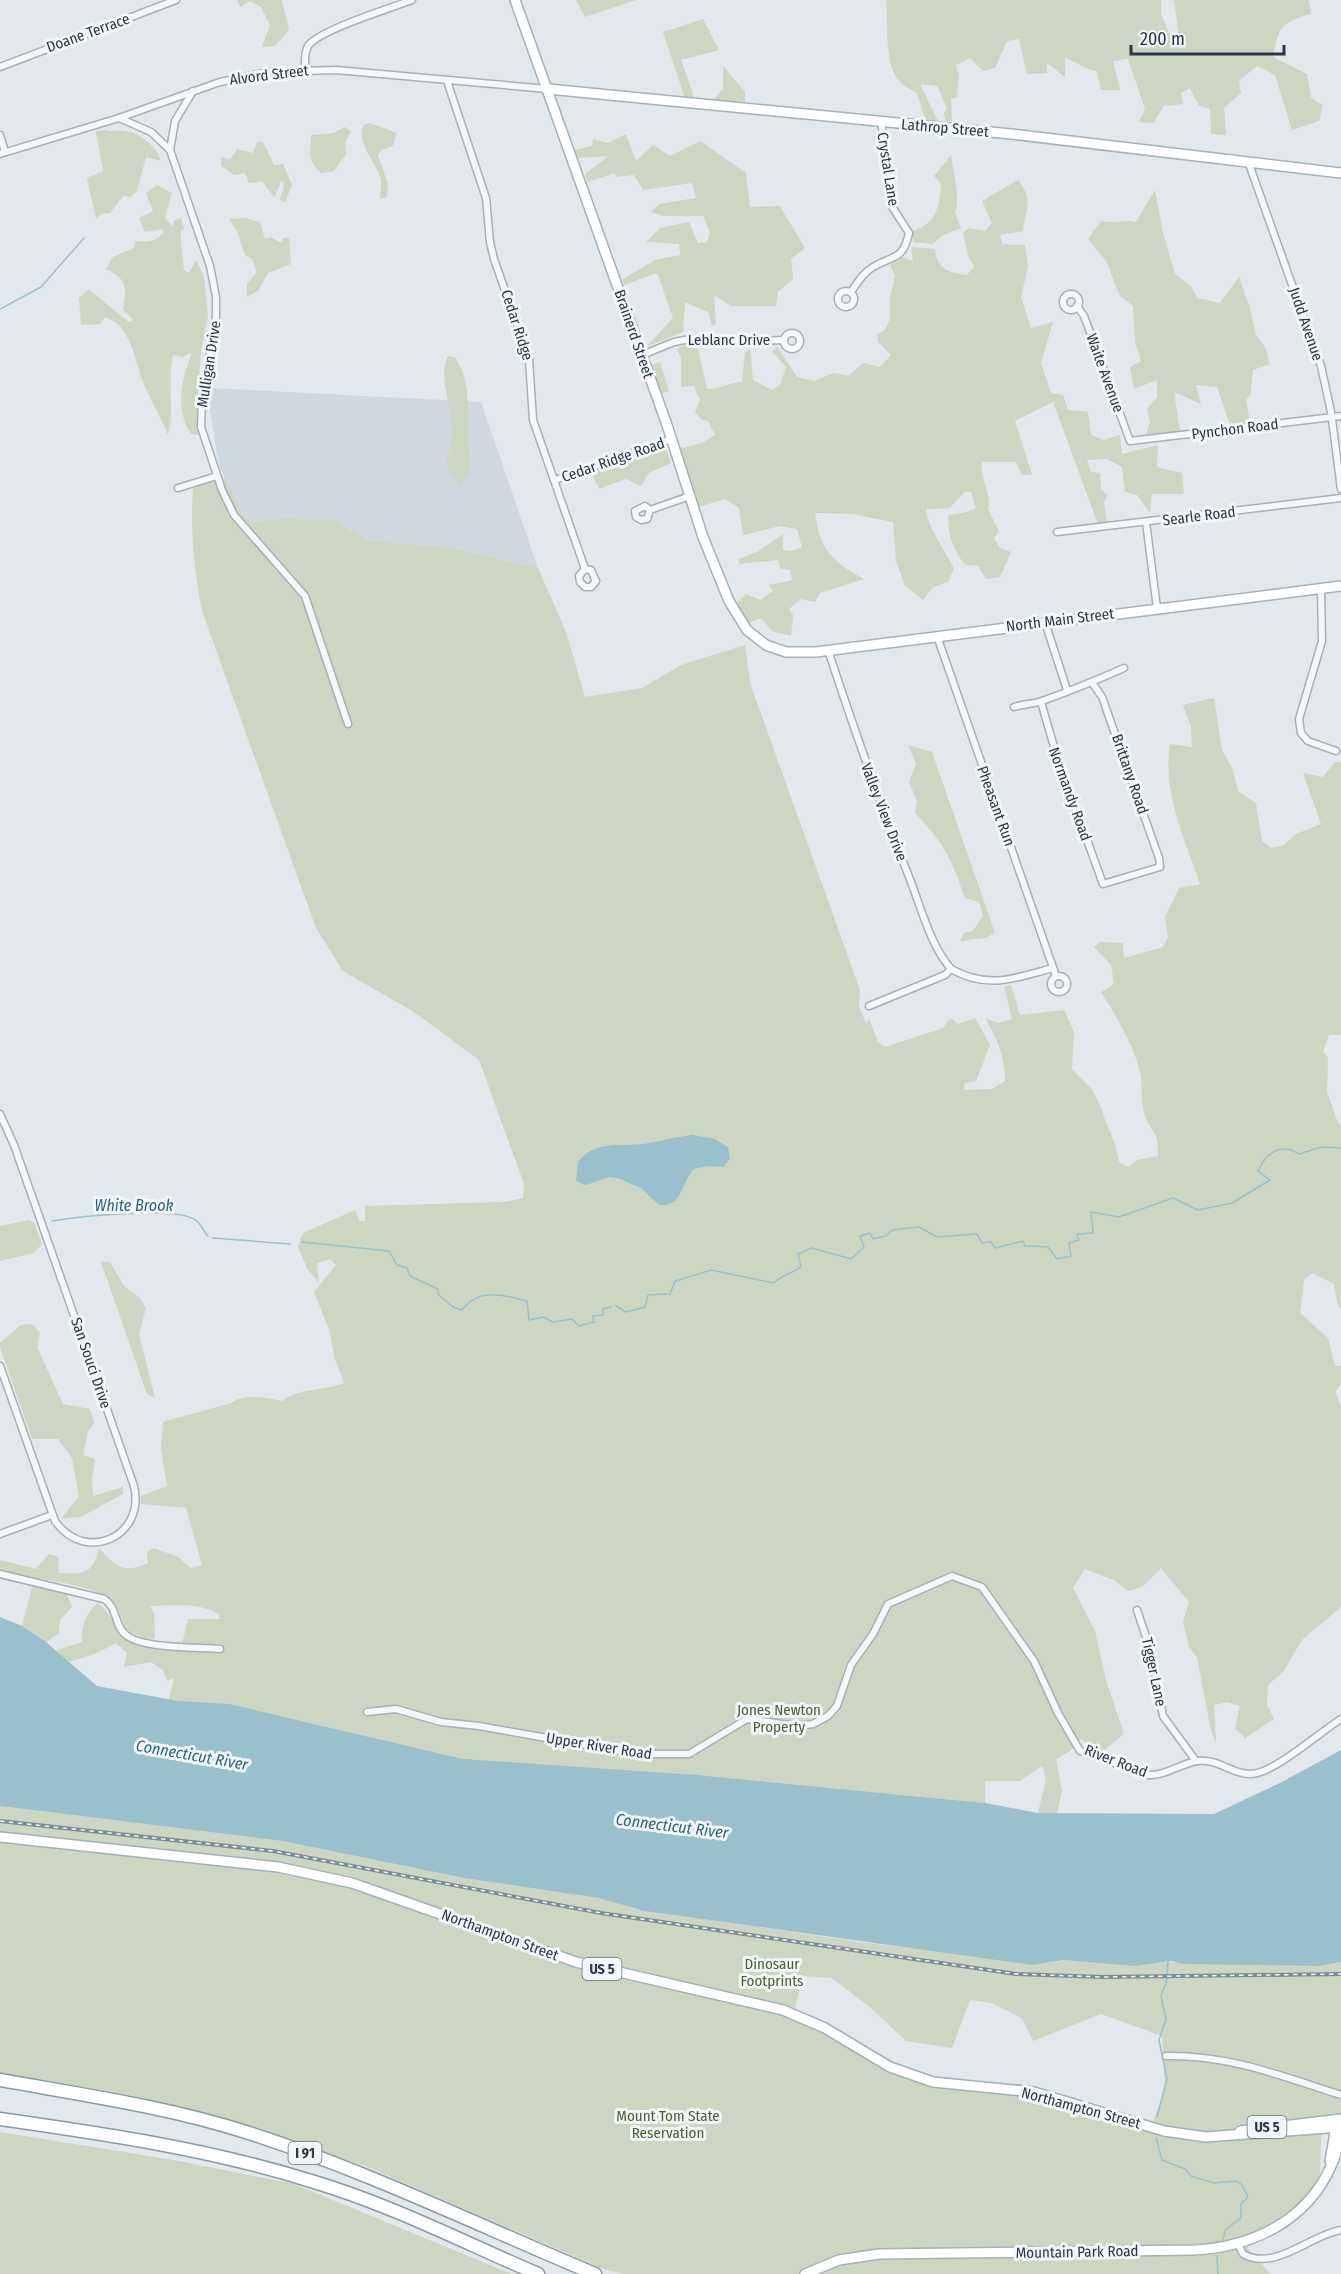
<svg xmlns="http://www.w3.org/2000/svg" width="1341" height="2274" font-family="'Fira Sans Condensed',sans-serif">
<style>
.built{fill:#cfd8de}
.green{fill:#ccd6c2;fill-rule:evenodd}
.water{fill:#9ac0ce}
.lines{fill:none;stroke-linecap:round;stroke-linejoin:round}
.stream{stroke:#9ac0ce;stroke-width:1.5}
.street-casing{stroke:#a6b0b6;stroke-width:9}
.secondary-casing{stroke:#a6b0b6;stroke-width:12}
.primary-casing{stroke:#a0b0b8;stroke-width:12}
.highway-casing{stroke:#889aa3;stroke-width:15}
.street{stroke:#f5f7f9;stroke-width:6}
.secondary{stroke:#fff;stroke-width:9}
.primary{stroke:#fff;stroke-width:9}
.highway{stroke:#fff;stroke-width:12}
.rail-casing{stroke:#7a8c96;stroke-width:4}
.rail{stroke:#f2f6f8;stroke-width:1.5;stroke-dasharray:4.5;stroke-linecap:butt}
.labels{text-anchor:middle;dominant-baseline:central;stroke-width:6;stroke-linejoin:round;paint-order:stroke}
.shield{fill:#f2f6f8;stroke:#65727b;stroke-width:1.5}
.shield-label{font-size:14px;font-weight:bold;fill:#283a45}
.street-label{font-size:15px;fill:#283a45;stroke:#f2f6f8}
.park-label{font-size:15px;fill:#486234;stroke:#f2f6f8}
.water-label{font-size:16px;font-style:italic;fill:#2e657d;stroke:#f2f6f8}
</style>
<rect width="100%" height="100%" fill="#e2e8eb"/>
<!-- built -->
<path class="built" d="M211 388 481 402 538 568 446 547 371 541 332 520 286 518 252 522 243 515 229 490 218 460 209 405Z"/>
<!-- green -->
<g class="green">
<path d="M237 0H282L289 30 275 46 262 47 270 25 261 7 250 1 240 7Z"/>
<path d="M576 0H636L585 17Z"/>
<path d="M886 0H1161V14L1173 42 1179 39 1174 0H1309L1311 14C1281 22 1278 28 1273 57L1307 74 1311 98 1323 105 1319 121 1292 130 1275 75 1257 66 1239 81 1241 93 1224 108 1226 135 1211 134 1210 109 1199 106 1190 88 1181 93 1183 104 1164 106 1153 123 1139 122 1145 109 1128 59 1113 61 1120 90H1101L1097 71C1086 70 1077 62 1065 58V77L1047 63V73L1027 74 1019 39 1007 41 995 68 983 71 970 58 956 65 959 76 957 97 951 99 952 124H946L944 113 947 108 937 86 920 84 938 121 926 122 917 93C912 90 905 87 901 83 883 65 889 23 886 0Z"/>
<path d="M703 19 719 50 681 60 694 97 685 98 663 32Z"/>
<path d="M723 66 745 92V102H713L723 88Z"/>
<path d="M370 123 397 133 393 146 381 150 378 156 388 184 387 197 380 199C380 190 383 182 379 174 372 157 358 144 363 125Z"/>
<path d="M345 127 351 132 345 143 346 154 334 171 321 173C306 159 311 152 311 135L333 133Z"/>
<path d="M106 130C112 132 118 130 125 131 142 134 155 145 161 161L146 157 137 191 131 197 123 196 110 213 101 214 96 219 87 178 103 171 96 131Z"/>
<path d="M626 134 636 161 653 145 670 156 700 141 746 173 750 207 780 206 805 248 791 259 793 279 778 292 776 306H731L714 295 716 324 712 326 708 312 685 302 683 332 646 347 673 318 657 273 624 285 623 279 655 260 680 255 679 244 646 242 660 228 689 222 698 243 707 242 710 232 703 216H663L651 212 659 204 696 198 692 183 643 190 634 175 616 177 615 173 588 182 585 174 609 156 578 158 574 150 592 146 593 139 608 143Z"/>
<path d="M257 142H263L274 165 283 164 292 185 285 202 280 200 284 187 282 180 274 197 262 181 249 183 245 173 234 175 221 166V157L230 160 237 149 253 153Z"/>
<path d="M951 155C953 173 961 196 955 213L961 228 943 235 933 244 913 242 912 231C938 223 939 207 941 183L934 176Z"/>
<path d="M1018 180C1035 201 1025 208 1023 231L1000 235 1002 244 1025 245 1028 267 1021 297 1031 328 1053 322 1041 363 1051 393 1063 395 1068 410 1088 412 1091 435 1104 440 1120 435 1122 454 1158 445 1157 467 1182 473 1184 494H1152L1150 513 1137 495 1125 492 1122 467 1107 459 1087 460 1091 472 1100 473 1101 488 1107 496 1104 503 1107 521 1098 524 1053 402 1015 421 1032 475H1022L1016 462H982C979 478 992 493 988 509L999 531 994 538 1000 548 1011 552 1000 577 986 579 978 566 965 565C954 550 946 533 949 515L963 513 976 508 971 492H964L950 508 926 509C927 526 945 551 954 568L948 582 933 587 923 600 905 586 896 561 893 522 852 514 815 513C820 550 832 562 864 579L820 593 815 602 801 599 789 609 793 615 791 636 772 631 761 618 747 624 736 604 746 594 760 600 773 591 769 585 792 580 790 570 781 569 778 560 739 564V559L757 552 783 534V550L791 551 802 547 797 529 780 526 743 535 739 508 725 499 698 507 679 449 702 443 715 435 708 421 702 420 695 412 700 400 694 386 681 387V358L677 350 681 346 697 345 707 389C720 389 727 383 742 382L745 353 750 348 753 380 772 390 780 385 786 367 772 351 777 347 797 377 814 381 834 373 848 376 863 363 880 367 891 355 878 342 877 335 885 330 890 319V297L895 276 890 265 901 257 913 261 911 247 935 249C937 270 948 272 967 275L974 267 968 255 963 233 969 228 985 231 992 223 982 201Z"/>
<path d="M157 185 172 193 165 217 172 227 175 220 181 218 184 229 180 231 184 270 189 273 196 260 204 277 208 317 201 350 197 415 199 435 191 434C174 407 182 380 192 352L183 357 173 355C167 382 175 409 168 435 161 418 151 401 144 384 134 361 132 325 105 317L100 324 81 325 79 298 88 289 129 322 133 320 123 310C126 286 129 281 106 269L113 257 134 248 135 241C147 243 156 242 164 232L162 229 145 232 139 218 153 211 146 193Z"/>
<path d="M1155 190 1163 233 1175 274 1191 286 1197 298 1220 303 1239 277 1250 308 1256 335 1265 347 1270 364 1253 370 1251 393 1246 400 1250 422 1230 425 1217 387 1196 385 1201 404 1174 392 1180 432 1146 434 1150 422 1147 409 1157 397V380L1134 389 1130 367 1141 361 1135 342 1133 306 1120 296 1106 261 1088 239 1101 221C1113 224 1123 219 1136 222Z"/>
<path d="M245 218 260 222 265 239 271 237 281 243 283 238H289L291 264 268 273 258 291 247 297V284L257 272 252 259 245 255 237 231 229 219Z"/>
<path d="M448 356 455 357C477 391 463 431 471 469L460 485 450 474 446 460C464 422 434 383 448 356Z"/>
<path d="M660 362 669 391 659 394 649 366Z"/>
<path d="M666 447 671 463 649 473 641 486 626 479 599 489 591 472Z"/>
<path d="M226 479 243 515 252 522 286 518 332 520 371 541 446 547 538 568 566 632 585 697 642 688 681 665 745 645 750 683 860 990 859 1007 866 1023 869 1019 878 1042 885 1047 943 1028 950 1018 958 1024 975 1018 990 1045 976 1081 965 1083 964 1090 992 1089 1005 1081C1005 1055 997 1039 985 1018L998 1023 1012 1019 1004 987 1011 985 1020 1015 1064 1010 1074 1032 1072 1069 1091 1088 1098 1101 1116 1147 1119 1162 1129 1167 1137 1160 1158 1156C1158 1128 1155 1139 1146 1118 1140 1103 1143 1087 1140 1072 1135 1048 1114 1012 1101 992L1114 984 1111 965 1094 947 1100 942 1123 943 1124 958 1163 947 1168 937 1165 917 1179 888 1200 884C1185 839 1162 792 1170 744L1192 747 1191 727 1183 705 1214 698 1222 750 1233 770 1238 791 1256 803 1262 841 1272 848 1284 845 1296 834 1321 824 1303 773 1323 777 1335 762H1341V1035H1329L1323 1051 1328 1058 1327 1092 1338 1123 1341 1125V1309L1338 1306 1334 1284 1312 1273 1304 1280 1300 1313 1328 1338 1335 1366H1341V1384L1335 1392 1341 1406V1607L1302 1640 1283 1672 1268 1685 1267 1705 1274 1719 1245 1738 1235 1728 1240 1706 1227 1702 1214 1705 1216 1743 1211 1731 1197 1657 1189 1647 1183 1622 1189 1602 1161 1568 1142 1587 1128 1591 1114 1580 1085 1569 1073 1588 1095 1631 1106 1680 1124 1734 1101 1753 1081 1739 1070 1751 1056 1759 1062 1791 1057 1814 1038 1813 1046 1779 1042 1766 1020 1781H985V1803L869 1792 422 1769 167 1708 174 1678 167 1681 163 1670 151 1662 124 1667 127 1653 116 1643 95 1654 68 1662 57 1650 82 1642C81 1626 86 1613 98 1603L111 1617 120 1635 150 1648 181 1649 188 1619H220L218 1614C199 1602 172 1606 150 1606L154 1614 155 1639 144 1638 127 1631C123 1623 119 1607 113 1602 92 1582 28 1579 0 1571V1560L36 1569 49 1554 58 1557 59 1573C84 1574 92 1575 99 1548 116 1567 123 1574 148 1563L147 1552 154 1548 178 1557 191 1568 202 1565 186 1508 141 1504V1496L167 1486 161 1448 163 1422 231 1403C244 1393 267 1398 282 1401 299 1388 324 1391 344 1383L334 1357 330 1332 314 1292 336 1265 330 1259 317 1263 319 1283 308 1270 298 1247 303 1233 355 1210 360 1221H365V1206L504 1202 523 1198 524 1184 479 1060 414 1012 343 971 316 928 202 611C194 570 190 530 193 488Z"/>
<path d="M908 745 932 752 995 933 985 938 960 941 964 933 973 931 983 915 979 902 965 898C951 858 945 844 915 813L917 801 909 782 916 764Z"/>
<path d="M29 1220 34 1223 42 1244 34 1253 0 1261V1226Z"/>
<path d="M101 1262H110L124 1286 140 1298 146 1308 139 1334 155 1398 147 1394Z"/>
<path d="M32 1324 40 1333 37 1347 63 1404 90 1409 94 1423 88 1431 83 1455 95 1459 92 1479 93 1496 123 1487V1494L81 1517 61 1519 79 1496 72 1458 58 1439H32L0 1347V1343L21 1325Z"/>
<path d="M33 1584 66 1592 72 1607 60 1620 59 1633 46 1642 22 1626Z"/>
<path d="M0 1806 282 1841 464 1878 598 1898 626 1904 631 1908 866 1943 1050 1963 1064 1960 1318 1966 1341 1962V2115L1322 2117 1319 2192 1292 2210 1288 2228 1247 2247 1270 2274H622L601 2268 368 2167 205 2115 0 2075ZM802 1976 832 1978 871 2008 906 2041 952 2048 970 2000 992 2003 1022 2018 1033 2041 1101 2014 1162 2036 1165 2088 1152 2124 1025 2084 929 2081 861 2052 795 2010Z"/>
<path d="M0 2132 174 2160 294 2184 512 2274H0Z"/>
</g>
<!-- water -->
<g class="water">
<path d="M692 1135 715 1139 728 1147 730 1159 723 1167 707 1166 694 1169C681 1183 682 1208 659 1205L641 1188 620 1179 609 1177 586 1185 576 1181 578 1162C596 1138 624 1148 649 1143 663 1140 677 1137 692 1135Z"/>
<path d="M0 1617 22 1626 46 1642 97 1686 178 1701 229 1704 463 1759 696 1775 985 1803 1038 1813 1214 1814 1278 1784 1341 1750V1962L1319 1966 1182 1964 1171 1961 1135 1966 1064 1960 1033 1965 645 1911 598 1898 464 1878 282 1841 0 1806Z"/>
</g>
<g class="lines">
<!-- stream -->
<g class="stream">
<path d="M0 309 41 287 84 238"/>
<path d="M52 1221C77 1217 180 1205 197 1221 201 1225 204 1232 208 1236"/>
<path d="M213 1238 290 1244"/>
<path d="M302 1242 389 1251 397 1265 407 1268 410 1276 438 1289V1294L453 1307 462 1310C480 1287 503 1295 527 1301L529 1320 543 1317 553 1322 572 1319 579 1326 594 1322 593 1316 603 1315V1309L611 1307"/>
<path d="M616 1306 626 1312 645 1307 648 1295 670 1294 675 1281 711 1270 774 1283C782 1274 794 1274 801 1266L798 1254 812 1248 851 1259 864 1247 860 1236 870 1233 873 1239 886 1236 892 1230 919 1227 937 1237 977 1234 982 1243 991 1242 995 1248 1023 1241 1025 1246 1048 1247 1057 1259 1071 1256 1069 1243 1079 1240 1077 1234 1093 1233 1091 1212 1119 1217 1173 1198 1198 1210 1232 1203 1270 1180 1258 1171C1266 1153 1281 1142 1299 1154L1321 1147 1341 1148"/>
<path d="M1157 2117 1167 2079 1159 2040 1166 2019 1161 1996 1167 1980 1168 1961"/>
<path d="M1156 2138 1162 2160 1185 2169 1191 2176 1214 2183 1237 2181 1242 2185 1248 2197 1241 2204V2218L1226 2229 1223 2239"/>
<path d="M1217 2256 1218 2274"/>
</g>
<defs>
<g id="street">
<path d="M0 67 176 0"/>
<path d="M305 69C305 61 304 53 308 46 319 30 391 8 412 0"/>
<path d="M447 81 486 198 490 242 494 259 529 359 533 420 585 569 579 576 580 582 585 587H591L596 581 591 570 585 569"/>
<path d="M193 91 175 121 170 150 210 266 216 297V317L202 400 201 427 222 490 234 515 305 596 348 724"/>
<path d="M119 118 151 132 170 150"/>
<path d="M0 135 5 152"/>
<path d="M0 154 119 118 220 82 269 72 336 70 548 89"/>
<path d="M1249 164 1321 366 1331 412 1341 489"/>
<circle cx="846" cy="299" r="8"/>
<path d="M851 292C858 282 863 273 873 267 893 255 903 261 909 233L891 205V178L881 122"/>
<circle cx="1071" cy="302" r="8"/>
<path d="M1077 306 1084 316 1130 441 1341 416"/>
<circle cx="792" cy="341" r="8"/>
<path d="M642 355 674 342 690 339 726 342 784 340"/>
<path d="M555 480 672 439"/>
<path d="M178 488 217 476"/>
<path d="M650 510 647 519 641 520 636 517 635 511 645 506 650 510 690 496"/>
<path d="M1146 522 1157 608"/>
<path d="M1057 532 1341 498"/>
<path d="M1321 588 1322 641 1299 719 1301 733 1308 741 1336 751"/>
<path d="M1045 622 1067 690"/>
<path d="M937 636 1056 976"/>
<path d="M828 650C854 729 881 806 911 882 922 911 931 946 951 969"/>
<path d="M1041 702 1057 757 1103 884 1160 867 1159 858 1102 697 1093 684"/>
<path d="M1014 707C1023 704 1034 704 1042 701 1070 691 1097 680 1124 668"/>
<circle cx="1059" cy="984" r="8"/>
<path d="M869 1006 945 975 951 969C989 990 1015 978 1053 968"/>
<path d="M0 1114 14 1145 134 1486C146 1537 85 1564 55 1521L0 1366"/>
<path d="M0 1534 52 1515"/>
<path d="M0 1574 104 1599C118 1608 114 1626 126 1635 143 1649 198 1647 220 1649"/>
<path d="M1137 1610 1151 1652 1163 1716 1196 1761"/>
<path d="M367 1712 396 1709 441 1722 479 1726 637 1754H689L747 1719 796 1726 813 1724 828 1716 837 1706 851 1665 873 1634 888 1604 952 1576 982 1587 1034 1661 1058 1713 1080 1751 1148 1775C1165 1776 1180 1764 1197 1761 1218 1758 1231 1774 1250 1774 1272 1775 1320 1732 1341 1719"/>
<path d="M1166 2056C1231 2055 1281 2076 1341 2095"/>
<path d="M1238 2244 1243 2254C1275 2272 1310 2235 1341 2230"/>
</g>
<g id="secondary">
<path d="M515 0 667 425 703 537 729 601 747 630 766 645 786 652H816L1341 586"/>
<path d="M548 89 1011 134 1341 173"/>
<path d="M1330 2161 1337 2121"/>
<path d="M805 2274 839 2260 879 2254 1194 2250C1252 2247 1307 2221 1331 2166 1338 2151 1341 2138 1338 2122"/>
</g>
<g id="primary">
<path d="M0 1837 278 1867 352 1883 576 1962 783 2010 825 2028 890 2067 933 2082 1034 2092 1164 2131 1206 2137 1341 2127"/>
<path d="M1240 2131 1341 2119"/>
</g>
<g id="highway">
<path d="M0 2080C84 2095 168 2107 249 2133 367 2171 480 2226 595 2274"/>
<path d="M0 2119C105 2134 209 2149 311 2181 389 2204 463 2242 538 2274"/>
</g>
</defs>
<!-- street casing -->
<use href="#street" class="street-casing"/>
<!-- secondary casing -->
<use href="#secondary" class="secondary-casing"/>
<!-- primary casing -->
<use href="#primary" class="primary-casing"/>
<!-- highway casing -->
<use href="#highway" class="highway-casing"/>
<!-- street -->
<use href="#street" class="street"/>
<!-- secondary -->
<use href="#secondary" class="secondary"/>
<!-- primary -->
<use href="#primary" class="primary"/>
<!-- highway -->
<use href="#highway" class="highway"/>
<defs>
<path id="rail" d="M0 1821 273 1851 601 1913 1016 1974 1103 1977 1341 1974"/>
</defs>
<!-- rail casing -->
<use href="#rail" class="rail-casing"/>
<!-- rail -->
<use href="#rail" class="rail"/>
</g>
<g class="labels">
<!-- shield labels -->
<g class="shield">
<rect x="582.5" y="1958" width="39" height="22" rx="4.5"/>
<rect x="1247.5" y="2116" width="39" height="22" rx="4.5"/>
<rect x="288.5" y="2142" width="33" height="22" rx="4.5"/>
</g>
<g class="shield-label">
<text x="602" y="1969">US 5</text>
<text x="1267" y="2127">US 5</text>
<text x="305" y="2153">I 91</text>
</g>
<!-- street labels -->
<g class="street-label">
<text transform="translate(88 33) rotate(-20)">Doane Terrace</text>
<text transform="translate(269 75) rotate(-7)">Alvord Street</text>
<text transform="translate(945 128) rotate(5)">Lathrop Street</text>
<text transform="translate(888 169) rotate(81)">Crystal Lane</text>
<text transform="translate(1306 324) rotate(71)">Judd Avenue</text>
<text transform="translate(517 325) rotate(72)">Cedar Ridge</text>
<text transform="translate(634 334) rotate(71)">Brainerd Street</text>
<text x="729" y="340">Leblanc Drive</text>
<text transform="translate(209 364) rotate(-81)">Mulligan Drive</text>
<text transform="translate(1105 373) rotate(70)">Waite Avenue</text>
<text transform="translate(1235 429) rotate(-7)">Pynchon Road</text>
<text transform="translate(613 460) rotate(-19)">Cedar Ridge Road</text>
<text transform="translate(1199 516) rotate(-7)">Searle Road</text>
<text transform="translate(1060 620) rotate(-7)">North Main Street</text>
<text transform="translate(1130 774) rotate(71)">Brittany Road</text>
<text transform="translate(1070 794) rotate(70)">Normandy Road</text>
<text transform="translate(996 806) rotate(70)">Pheasant Run</text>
<text transform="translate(884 812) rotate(69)">Valley View Drive</text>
<text transform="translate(91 1363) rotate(71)">San Souci Drive</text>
<text transform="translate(1154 1672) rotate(78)">Tigger Lane</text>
<text transform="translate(599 1746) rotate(9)">Upper River Road</text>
<text transform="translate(1116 1761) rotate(21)">River Road</text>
<text transform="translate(500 1935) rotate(20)">Northampton Street</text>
<text transform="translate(1081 2108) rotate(15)">Northampton Street</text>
<text transform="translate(1077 2252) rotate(-1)">Mountain Park Road</text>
</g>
<!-- park labels -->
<g class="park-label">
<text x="779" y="1710">Jones Newton<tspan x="779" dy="17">Property</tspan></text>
<text x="772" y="1964">Dinosaur<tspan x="772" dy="17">Footprints</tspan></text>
<text x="668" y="2116">Mount Tom State<tspan x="668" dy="17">Reservation</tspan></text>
</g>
<!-- water labels -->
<g class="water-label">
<text x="134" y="1205">White Brook</text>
<text transform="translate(192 1755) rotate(10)">Connecticut River</text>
<text transform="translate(672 1826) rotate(7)">Connecticut River</text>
</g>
</g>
<!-- scale -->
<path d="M1131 45v9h153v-9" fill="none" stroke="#283a45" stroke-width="3"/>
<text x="1140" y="45" font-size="18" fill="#283a45" stroke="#f2f6f8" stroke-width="4.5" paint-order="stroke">200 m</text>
</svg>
